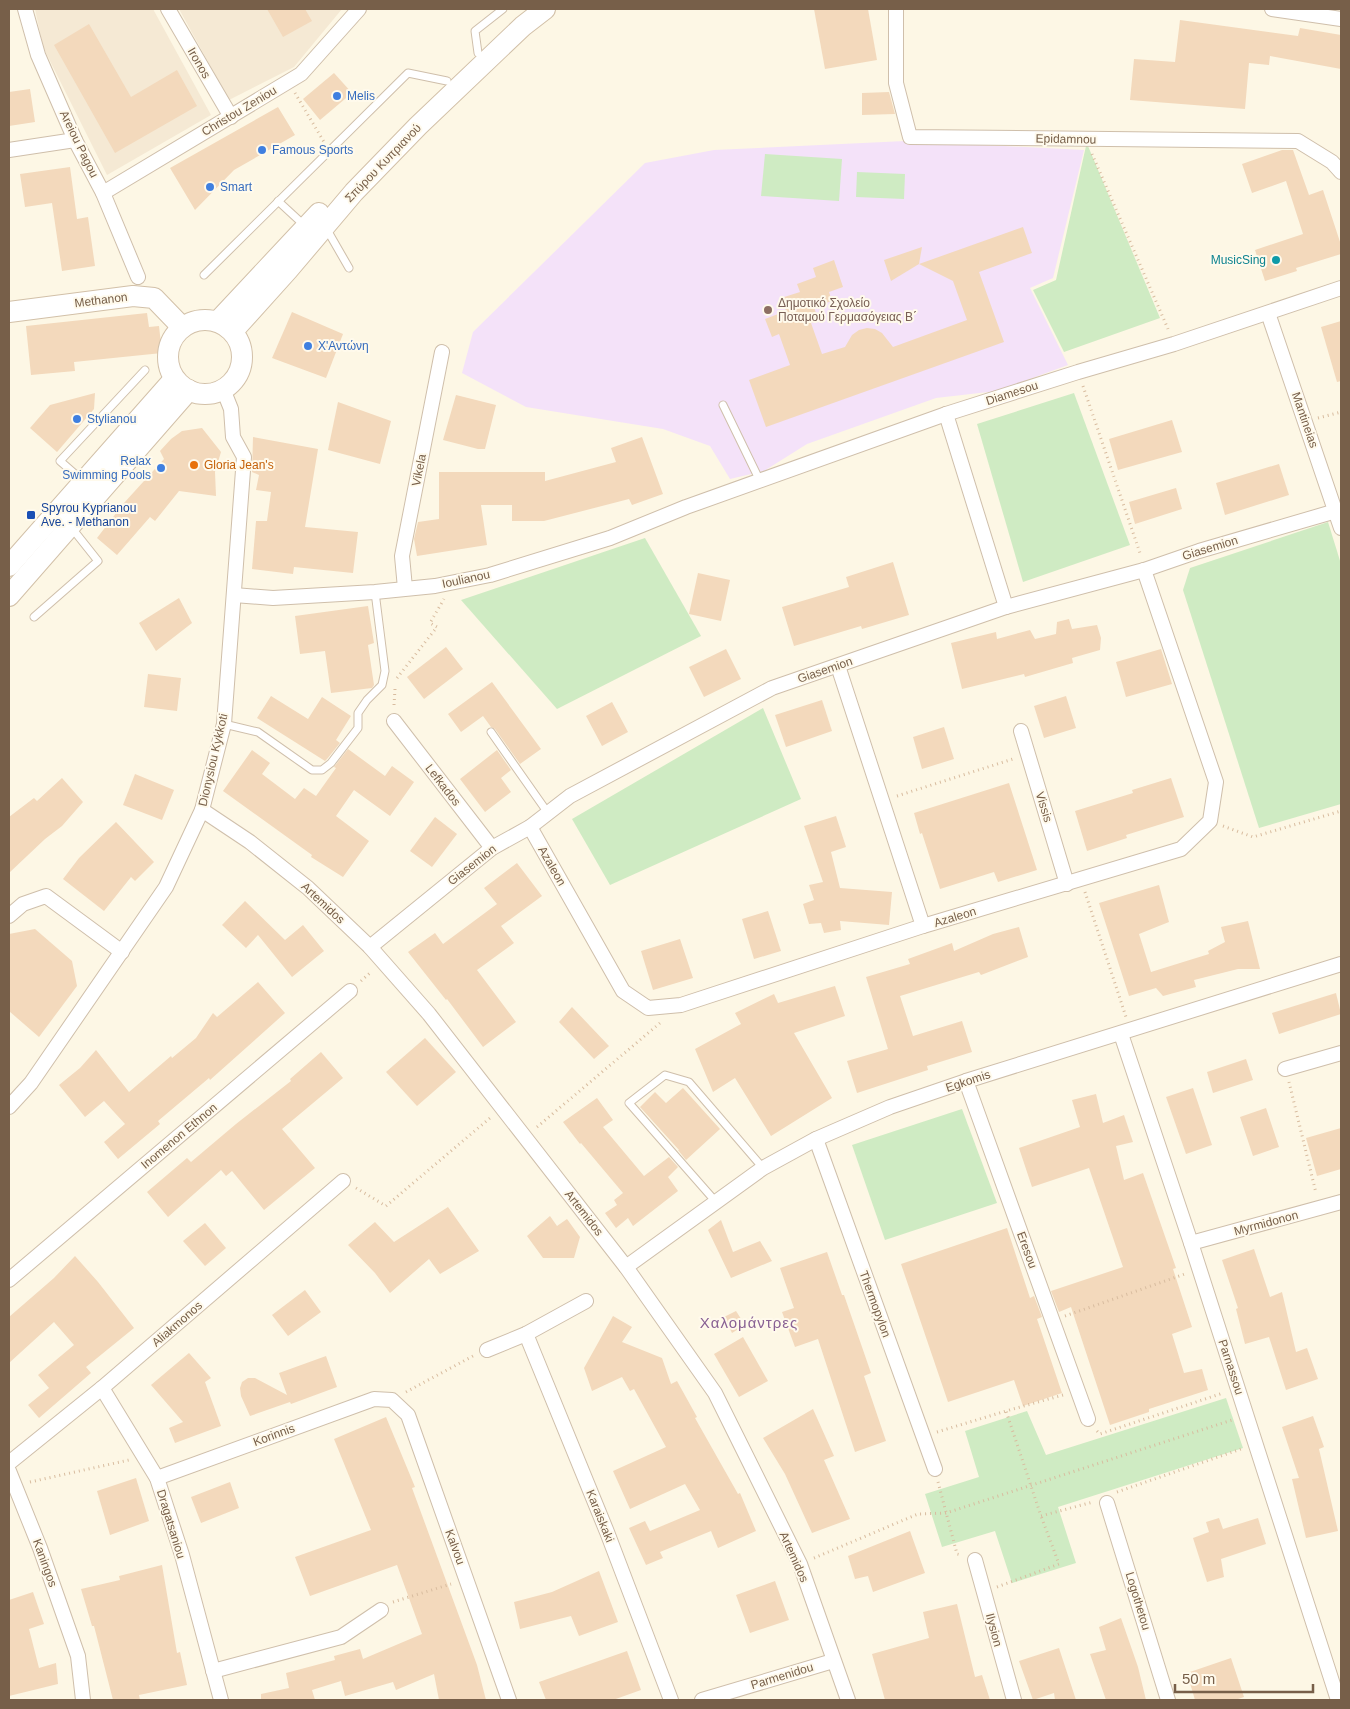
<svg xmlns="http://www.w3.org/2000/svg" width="1350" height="1709" font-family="Arial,sans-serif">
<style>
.residential{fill:#f5e9d4}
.education{fill:#f4e2f9}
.green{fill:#cfebc3}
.building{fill:#f3d9bc}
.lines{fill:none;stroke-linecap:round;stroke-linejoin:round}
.lane-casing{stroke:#cfbfab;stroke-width:9}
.street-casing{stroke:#cfbfab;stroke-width:16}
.secondary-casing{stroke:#d2c0a8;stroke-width:22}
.path{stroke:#d8bc9f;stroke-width:3;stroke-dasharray:1 4;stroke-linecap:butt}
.lane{stroke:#fff;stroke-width:7}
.street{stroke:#fff;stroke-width:14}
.secondary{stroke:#fff;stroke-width:20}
.shop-dot{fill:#3f7fe0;stroke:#fffaec;stroke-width:2}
.culture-dot{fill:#0f9aa8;stroke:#fffaec;stroke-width:2}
.education-dot{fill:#8d6e63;stroke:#fffaec;stroke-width:2}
.food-dot{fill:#e8710a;stroke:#fffaec;stroke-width:2}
.transit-dot{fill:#1a4fb4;stroke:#fffaec;stroke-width:2}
.labels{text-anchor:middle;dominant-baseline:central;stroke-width:4;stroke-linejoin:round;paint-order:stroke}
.street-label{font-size:12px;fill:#775f49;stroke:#fffaec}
.shop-label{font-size:12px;fill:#366cbe;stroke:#fffaec;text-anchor:start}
.culture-label{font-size:12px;fill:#0d838f;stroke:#fffaec;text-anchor:end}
.education-label{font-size:12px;fill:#785e54;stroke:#fffaec;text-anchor:start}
.food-label{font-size:12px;fill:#c56008;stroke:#fffaec;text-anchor:start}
.transit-label{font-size:12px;fill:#164399;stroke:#fffaec;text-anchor:start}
.quarter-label{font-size:15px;letter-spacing:1px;fill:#896194;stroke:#fffaec}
</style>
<rect width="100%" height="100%" fill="#fdf7e5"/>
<!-- residential -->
<g class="residential">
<path d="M35 9H153L211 115 107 175 43 47Z"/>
<path d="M179 9H342L294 67 229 100Z"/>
</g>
<!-- education -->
<path class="education" d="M905 141 1084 150 1053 278 1030 288 1068 365 997 391 936 398 807 444 764 471 730 479 710 446 663 429 526 407 462 373 473 332 645 163 714 150Z"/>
<!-- green -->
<g class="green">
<path d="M1086 146H1088L1160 318 1064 352 1033 290 1056 280Z"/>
<path d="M765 154 842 159 839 201 761 196Z"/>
<path d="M857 172 905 174 904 199 856 197Z"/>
<path d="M1074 393 1130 545 1023 582 977 424Z"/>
<path d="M1328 522 1341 564V804L1259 828 1183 590 1190 568Z"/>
<path d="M645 538 701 636 557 709 461 600Z"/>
<path d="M763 708 801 799 610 885 572 819Z"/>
<path d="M962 1109 997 1203 885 1240 852 1145Z"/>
<path d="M1226 1398 1243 1448 1058 1507 1076 1563 1012 1583 995 1531 942 1547 925 1494 979 1477 965 1431 1027 1411 1046 1455Z"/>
</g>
<!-- building -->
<g class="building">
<path d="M267 9H305L312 21 283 37Z"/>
<path d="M814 9H868L877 60 825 69Z"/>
<path d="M1180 20 1298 36 1300 28 1341 35V69L1270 56 1269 65 1249 63 1245 109 1130 100 1134 59 1175 62Z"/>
<path d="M89 24 131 97 177 70 197 106 115 153 54 45Z"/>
<path d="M334 73 352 93 320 120 303 99Z"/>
<path d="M30 89 35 122 9 126V92Z"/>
<path d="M889 92 895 114 862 115V93Z"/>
<path d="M278 107 295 135 234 170 195 210 170 168Z"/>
<path d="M1282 150H1293L1309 195 1323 190 1341 245V254L1296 268 1297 271 1265 281 1255 250 1303 234 1286 181 1252 193 1242 164Z"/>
<path d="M70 167 77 219 88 217 95 266 62 271 52 203 25 207 20 174Z"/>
<path d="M1023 227 1032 253 979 272 1004 342 766 427 749 380 790 365 779 334 772 337 765 319 786 311 781 298 800 292 797 284 816 277 813 268 834 260 843 287 829 292 832 301 814 307 818 320 811 323 822 354 845 347 852 335 859 330 867 328 875 329 882 333 893 347 967 320 953 281 919 264Z"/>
<path d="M922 247 919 264 891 281 884 260Z"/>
<path d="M292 312 343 334 326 378 272 358Z"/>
<path d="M147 313 149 327 159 326 162 353 74 362 75 371 31 375 26 326Z"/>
<path d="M1341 321V381L1337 382 1321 327Z"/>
<path d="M95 393 94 409 57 452 30 428 50 405Z"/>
<path d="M456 395 496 405 485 449H478L443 440Z"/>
<path d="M338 402 391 421 380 464 328 450Z"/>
<path d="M1172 420 1182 452 1118 470 1109 439Z"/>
<path d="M202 428 221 452 215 472 216 496 179 491 155 521 150 517 117 555 97 538 124 503 164 459 160 451 171 439 182 431Z"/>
<path d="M253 437 318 449 305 527 358 532 353 573 294 567 293 574 252 569 256 521H267L271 492 256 490 259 475 252 472Z"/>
<path d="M642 437 663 494 632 505 629 499 544 521H512V505H481L487 545 417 556 414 539 418 522 439 519V472H545V481L616 462 611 448Z"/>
<path d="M1279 464 1289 495 1225 515 1216 483Z"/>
<path d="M1176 488 1182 509 1135 524 1129 502Z"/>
<path d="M893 562 909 615 862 629 861 626 794 646 782 607 849 587 846 577Z"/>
<path d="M698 573 730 580 721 621 689 614Z"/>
<path d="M179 598 192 623 156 651 139 623Z"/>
<path d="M368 606 374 643 368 645 374 685 372 688 331 693 325 651 300 654 295 616Z"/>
<path d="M1069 619 1072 629 1097 625 1101 638 1100 650 1072 658 1073 663 1025 677 1024 674 962 689 951 643 996 632 997 639 1030 630 1035 639 1056 634 1057 622Z"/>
<path d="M446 647 463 669 424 699 407 677Z"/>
<path d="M726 649 741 679 704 697 689 667Z"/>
<path d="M1161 649 1172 684 1126 697 1116 662Z"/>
<path d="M148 674 181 678 177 711 144 707Z"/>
<path d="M492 682 541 749 520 764 495 729 491 727 483 716 461 732 448 714Z"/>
<path d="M271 696 308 719 322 697 351 716 336 740 340 743 327 759 325 761 257 718Z"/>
<path d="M1066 696 1076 728 1044 738 1034 706Z"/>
<path d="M822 700 832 731 786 747 775 715Z"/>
<path d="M612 702 628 732 602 746 586 716Z"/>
<path d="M944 727 954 759 922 769 913 737Z"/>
<path d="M348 749 385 776 392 766 414 782 390 816 354 790 336 816 369 841 343 877 311 857 312 855 223 791 252 750 270 763 262 774 295 799 304 788 316 796 336 768 334 767Z"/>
<path d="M497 750 511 770 501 778 511 792 485 812 460 779Z"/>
<path d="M135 774 174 790 162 820 123 805Z"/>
<path d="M62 778 83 802 62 826 45 839 9 873V817L34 798 37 801Z"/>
<path d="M1171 778 1184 817 1126 835 1127 838 1087 851 1075 811 1133 793 1132 790Z"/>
<path d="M1009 783 1037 870 998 882 994 872 940 889 922 833 920 834 914 813Z"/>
<path d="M836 816 846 847 831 852 840 888 892 892 889 925 840 921 841 930 824 933 821 923 809 924 803 904 814 900 809 885 823 882 804 826Z"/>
<path d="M435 817 457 834 432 867 410 851Z"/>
<path d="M116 822 154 862 135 881 131 877 104 911 63 879 79 858Z"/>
<path d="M517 863 542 896 501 926 514 943 477 970 516 1022 483 1047 447 999 446 1000 408 952 435 933 443 944 497 904 484 888Z"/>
<path d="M1159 885 1169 922 1139 934 1151 972 1209 954 1208 951 1225 942 1221 927 1248 921 1260 969H1238L1194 980 1196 987 1163 996 1156 988 1129 996 1099 903Z"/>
<path d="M245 901 285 940 303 925 324 951 292 977 258 935 246 948 222 925Z"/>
<path d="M768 911 781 951 754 959 742 919Z"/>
<path d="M1019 927 1028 957 981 975 979 972 900 996 913 1036 962 1021 972 1052 927 1066 928 1070 857 1093 847 1061 888 1049 866 977 910 964 908 959 952 943 954 951 993 934Z"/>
<path d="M35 929 72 961 77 986 39 1037 9 1011V934Z"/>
<path d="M680 939 693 978 653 990 641 951Z"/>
<path d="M258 982 285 1013 210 1080 209 1078 158 1121 160 1124 118 1159 104 1142 125 1124 104 1101 85 1117 59 1085 80 1068 96 1050 129 1092 171 1056 172 1058 196 1038 213 1013 217 1017Z"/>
<path d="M835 986 845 1016 794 1033 832 1098 771 1136 735 1078 713 1092 695 1049 741 1024 735 1013 774 994 778 1003Z"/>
<path d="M1336 993 1341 1014 1279 1034 1272 1013Z"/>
<path d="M572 1007 609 1046 594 1059 559 1022Z"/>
<path d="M425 1038 456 1072 417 1106 386 1072Z"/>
<path d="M321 1052 343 1078 282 1129 315 1168 264 1210 232 1171 226 1176 221 1170 168 1217 147 1192 187 1158 191 1162 236 1124 291 1081 290 1079Z"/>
<path d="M1246 1059 1253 1080 1213 1093 1207 1072Z"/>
<path d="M683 1088 720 1129 686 1160 678 1150H679L640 1107 655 1092 666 1103Z"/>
<path d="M1193 1088 1212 1145 1186 1154 1166 1097Z"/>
<path d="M1096 1094 1103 1123 1124 1115 1133 1142 1116 1146 1124 1180 1143 1173 1176 1268 1173 1269 1192 1327 1172 1334 1184 1373 1202 1369 1208 1390 1149 1409V1412L1110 1425 1071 1307 1059 1312 1051 1291 1123 1267 1089 1168 1032 1187 1019 1148 1080 1127 1072 1100Z"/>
<path d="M597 1098 613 1120 603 1127 644 1176 669 1157 678 1167 668 1177 678 1191 633 1226 628 1218 616 1228 605 1213 617 1205 614 1200 623 1193 581 1143 580 1144 563 1122Z"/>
<path d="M1266 1108 1279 1147 1253 1156 1240 1117Z"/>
<path d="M1341 1128V1169L1317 1176 1306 1138Z"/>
<path d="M448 1207 479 1251 440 1274 429 1259 390 1293 375 1273 348 1245 375 1222 394 1242Z"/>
<path d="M550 1216 557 1226 567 1219 580 1237 574 1258H543L527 1236Z"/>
<path d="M721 1220 733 1252 760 1241 772 1261 731 1278 708 1230Z"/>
<path d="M205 1223 226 1248 205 1266 183 1241Z"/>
<path d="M1007 1228 1030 1298 1034 1296 1042 1317 1037 1319 1062 1393 1023 1406 1014 1380 948 1402 901 1264Z"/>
<path d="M1254 1249 1270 1297 1282 1292 1296 1352 1307 1348 1318 1379 1286 1390 1269 1337 1245 1344 1236 1309 1238 1308 1222 1260Z"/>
<path d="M827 1252 842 1295H844L871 1373 864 1376 886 1441 855 1452 818 1339 795 1347 782 1312 794 1308 780 1268Z"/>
<path d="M75 1256 98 1282 134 1328 86 1367 91 1373 39 1418 28 1405 49 1388 38 1375 74 1345 54 1322 9 1363V1317L54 1278Z"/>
<path d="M305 1290 321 1312 288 1336 272 1315Z"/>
<path d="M736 1311 745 1325 732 1333 724 1317Z"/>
<path d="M613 1316 632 1327 622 1342 662 1358 671 1384 677 1381 697 1417 695 1418 738 1494 740 1493 756 1531 718 1548 711 1531 660 1552 663 1558 646 1565 629 1528 645 1521 650 1531 700 1510 685 1484 630 1509 613 1471 666 1447 634 1389 630 1391 622 1377 592 1391 584 1368Z"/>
<path d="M743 1337 768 1381 739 1397 714 1354Z"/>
<path d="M189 1353 211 1378 205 1382 221 1426 175 1443 169 1428 183 1422 151 1385Z"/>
<path d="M326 1356 337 1387 291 1404 290 1402 250 1416 241 1396 240 1388 242 1382 248 1378H255L287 1395 279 1373Z"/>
<path d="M813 1409 834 1456 824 1460 850 1519 812 1533 785 1474 763 1438Z"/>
<path d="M1313 1416 1324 1447 1319 1449 1338 1531 1306 1538 1292 1479 1299 1478 1282 1427Z"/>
<path d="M386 1417 415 1487 412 1488 477 1665 486 1700H439L434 1674 396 1690 393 1682 345 1696 341 1681 312 1690 315 1700H261V1694L289 1688 286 1673 335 1660 334 1656 360 1649 363 1659 422 1634 397 1565 310 1596 295 1557 371 1530 334 1439Z"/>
<path d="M136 1478 149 1521 110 1535 97 1491Z"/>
<path d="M230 1482 239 1508 201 1523 191 1497Z"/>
<path d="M1219 1518 1223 1529 1258 1518 1266 1544 1221 1559 1224 1577 1207 1582 1193 1538 1209 1532 1206 1522Z"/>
<path d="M910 1531 925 1573 873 1592 868 1576 855 1579 848 1556Z"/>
<path d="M162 1565 177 1653 180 1652 187 1685 139 1695 140 1700H113L94 1626H92L81 1589 120 1580 119 1576Z"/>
<path d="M599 1571 618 1622 579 1636 571 1616 520 1629 514 1602 552 1592Z"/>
<path d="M775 1581 789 1620 750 1633 736 1595Z"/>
<path d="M33 1592 44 1624 29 1629 39 1668 56 1663 58 1684 9 1696V1600Z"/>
<path d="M957 1604 975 1677 982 1675 990 1700H885L872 1654 929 1638 923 1612Z"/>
<path d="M1121 1618 1138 1667 1146 1700H1106L1090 1654 1106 1650 1099 1627Z"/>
<path d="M1059 1648 1076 1700H1055L1054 1693 1033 1700 1019 1661Z"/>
<path d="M627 1651 641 1690 613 1700H546L539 1682Z"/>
<path d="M1231 1658 1244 1697 1235 1700H1195L1187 1673Z"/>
</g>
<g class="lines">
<defs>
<g id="lane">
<path d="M478 53 475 31 503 9"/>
<path d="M278 201 304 225"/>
<path d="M326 228 349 268"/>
<path d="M204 275 408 73 447 81"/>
<path d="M723 405 760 481"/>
<path d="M83 481 60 461 145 370"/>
<path d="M34 617 98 561 71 527"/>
<path d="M224 724 258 732 312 770H322L331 763 358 728V713L367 700 382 685 385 671 375 592"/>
<path d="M491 732 548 813"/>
<path d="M716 1202 629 1103 665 1075 689 1082 763 1168"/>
</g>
<g id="street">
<path d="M25 9 38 55 75 140 103 193 138 277"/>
<path d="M168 9 231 117"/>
<path d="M896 9V83L910 137 1298 141 1332 162 1341 172"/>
<path d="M1272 9 1341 19"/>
<path d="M9 150 75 140"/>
<path d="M103 193 301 74 359 9"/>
<path d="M1268 313 1341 528"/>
<path d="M946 414 1006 607"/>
<path d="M405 588 402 556 442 352"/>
<path d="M234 595 273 598 375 592 435 586 490 575 610 538 686 507 946 414 1078 372 1174 344 1341 288"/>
<path d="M838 666 923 926"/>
<path d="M394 721 492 848"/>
<path d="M1021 731 1067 884"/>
<path d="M202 810 250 842 308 888 370 947 429 1014 626 1267 715 1393 800 1564 848 1700"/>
<path d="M530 827 623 991 648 1008 681 1005 923 926 1181 849 1210 821 1216 782 1144 570"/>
<path d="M9 916 23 904 46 896 122 952"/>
<path d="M370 947 492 848 530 827 570 796 772 688 1006 607 1144 570 1199 551 1336 511"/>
<path d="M1121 1034 1191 1243 1338 1700"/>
<path d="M1285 1069 1341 1053"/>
<path d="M966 1081 1088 1419"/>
<path d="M9 1107 31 1083 166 887 202 810 224 724 244 457 233 437 231 409 223 389"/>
<path d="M816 1139 935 1469"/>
<path d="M1191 1243 1341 1202"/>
<path d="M626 1267 763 1168 816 1139 890 1107 966 1081 1341 964"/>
<path d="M9 1280 350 991"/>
<path d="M526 1334 607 1532 671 1700"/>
<path d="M487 1350 526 1334 586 1301"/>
<path d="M102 1388 157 1478 182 1555 221 1700"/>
<path d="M9 1463 102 1388 343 1181"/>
<path d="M9 1471 40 1548 78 1656 83 1700"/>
<path d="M157 1478 374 1399 392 1400 408 1415 509 1700"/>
<path d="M1107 1503 1168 1700"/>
<path d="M975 1560 1014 1700"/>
<path d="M213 1671 341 1637 381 1610"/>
<path d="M702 1700 833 1661"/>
</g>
<g id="secondary">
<path d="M9 312 133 296 154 298 182 327"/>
<circle cx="205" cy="357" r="37"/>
<path d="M218 321 319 213"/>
<path d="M233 331 288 270 354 192 418 126 523 26 545 9"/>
<path d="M9 566 174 379"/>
<path d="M9 596 189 390"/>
</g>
</defs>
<!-- lane casing -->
<use href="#lane" class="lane-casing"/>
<!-- street casing -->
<use href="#street" class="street-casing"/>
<!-- secondary casing -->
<use href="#secondary" class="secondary-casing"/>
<!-- path -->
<g class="path">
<path d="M295 93 324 142"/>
<path d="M1092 154 1168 329"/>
<path d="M1083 386 1141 556"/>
<path d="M1318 418 1341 412"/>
<path d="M397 678 437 627 430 623 444 599"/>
<path d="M394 705 395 689"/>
<path d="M897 796 1013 759"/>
<path d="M1223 826 1253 837 1341 811"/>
<path d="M1085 892 1126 1017"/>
<path d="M361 981 371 972"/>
<path d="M1289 1082 1316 1193"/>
<path d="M537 1127 660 1023"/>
<path d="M356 1188 386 1206 490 1118"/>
<path d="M1065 1316 1185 1274"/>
<path d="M406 1392 473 1356"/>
<path d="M1063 1395 1006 1411 1041 1516 1093 1502"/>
<path d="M1097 1431 1100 1434 1223 1393"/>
<path d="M937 1432 1006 1411"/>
<path d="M30 1482 129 1460"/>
<path d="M938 1482 957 1554 961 1555"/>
<path d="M1117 1492 1241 1449"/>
<path d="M814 1558 918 1514 946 1513 1232 1420"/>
<path d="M997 1587 1059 1564 1041 1516"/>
<path d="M393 1602 451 1584"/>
</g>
<!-- lane -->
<use href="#lane" class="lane"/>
<!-- street -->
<use href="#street" class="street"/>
<!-- secondary -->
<use href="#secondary" class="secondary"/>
</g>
<!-- markers -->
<g class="shop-dot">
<circle cx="337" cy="96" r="5"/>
<circle cx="262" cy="150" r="5"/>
<circle cx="210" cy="187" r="5"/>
<circle cx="308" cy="346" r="5"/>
<circle cx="77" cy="419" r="5"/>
<circle cx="161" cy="468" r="5"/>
</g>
<circle class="culture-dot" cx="1276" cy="260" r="5"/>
<circle class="education-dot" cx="768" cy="310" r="5"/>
<circle class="food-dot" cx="194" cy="465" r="5"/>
<rect class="transit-dot" x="26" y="510" width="10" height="10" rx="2.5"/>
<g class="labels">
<!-- street labels -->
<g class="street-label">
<text transform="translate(199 63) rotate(60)">Ironos</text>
<text transform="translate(239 111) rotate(-31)">Christou Zeniou</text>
<text transform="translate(1066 139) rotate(1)">Epidamnou</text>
<text transform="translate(79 144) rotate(64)">Areiou Pagou</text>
<text transform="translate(383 163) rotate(-46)">Σπύρου Κυπριανού</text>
<text transform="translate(101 300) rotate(-7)">Methanon</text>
<text transform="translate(1012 393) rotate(-18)">Diamesou</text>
<text transform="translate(1305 420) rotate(71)">Mantineias</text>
<text transform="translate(419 470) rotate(-79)">Vikela</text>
<text transform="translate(1210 548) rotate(-17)">Giasemion</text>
<text transform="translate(466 579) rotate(-12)">Ioulianou</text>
<text transform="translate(825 670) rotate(-19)">Giasemion</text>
<text transform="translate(213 760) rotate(-77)">Dionysiou Kykkoti</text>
<text transform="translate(443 785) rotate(52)">Lefkados</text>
<text transform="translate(1044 807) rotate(73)">Vissis</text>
<text transform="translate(472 865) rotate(-38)">Giasemion</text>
<text transform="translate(552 866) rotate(60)">Azaleon</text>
<text transform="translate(323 903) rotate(43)">Artemidos</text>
<text transform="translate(955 917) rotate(-17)">Azaleon</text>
<text transform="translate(968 1081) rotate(-18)">Egkomis</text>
<text transform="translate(179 1136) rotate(-40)">Inomenon Ethnon</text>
<text transform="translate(584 1213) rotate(52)">Artemidos</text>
<text transform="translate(1266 1223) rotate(-15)">Myrmidonon</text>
<text transform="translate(1027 1250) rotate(70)">Eresou</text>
<text transform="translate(875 1304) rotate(70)">Thermopylon</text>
<text transform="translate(177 1324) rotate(-41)">Aliakmonos</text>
<text transform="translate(1231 1367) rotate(72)">Parnassou</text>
<text transform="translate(274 1435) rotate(-20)">Korinnis</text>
<text transform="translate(600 1516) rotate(68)">Karaiskaki</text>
<text transform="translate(171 1524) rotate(73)">Dragatsaniou</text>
<text transform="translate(455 1547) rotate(70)">Kalvou</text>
<text transform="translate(794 1557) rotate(66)">Artemidos</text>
<text transform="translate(45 1563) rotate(70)">Kaningos</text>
<text transform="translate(1138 1601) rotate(73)">Logothetou</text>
<text transform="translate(994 1630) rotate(75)">Ilysion</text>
<text transform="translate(782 1676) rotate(-17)">Parmenidou</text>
</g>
<!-- shop labels -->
<g class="shop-label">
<text x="347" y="96">Melis</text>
<text x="272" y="150">Famous Sports</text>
<text x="220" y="187">Smart</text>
<text x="318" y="346">Χ'Αντώνη</text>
<text x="87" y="419">Stylianou</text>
<text x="151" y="461" text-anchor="end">Relax<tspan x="151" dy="14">Swimming Pools</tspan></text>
</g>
<!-- culture labels -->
<g class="culture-label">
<text x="1266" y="260">MusicSing</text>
</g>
<!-- education labels -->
<g class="education-label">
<text x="778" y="303">Δημοτικό Σχολείο<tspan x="778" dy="14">Ποταμού Γερμασόγειας Β΄</tspan></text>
</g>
<!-- food labels -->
<g class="food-label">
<text x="204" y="465">Gloria Jean's</text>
</g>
<!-- transit labels -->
<g class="transit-label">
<text x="41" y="508">Spyrou Kyprianou<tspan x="41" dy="14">Ave. - Methanon</tspan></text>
</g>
<!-- quarter labels -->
<g class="quarter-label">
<text x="749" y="1322">Χαλομάντρες</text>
</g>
</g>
<!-- border -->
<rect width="1350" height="1709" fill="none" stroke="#775f49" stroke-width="20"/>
<!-- scale -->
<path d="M1175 1684v8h138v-8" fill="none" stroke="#775f49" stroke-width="2.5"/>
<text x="1182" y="1684" font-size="15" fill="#775f49" stroke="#fffaec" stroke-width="4" paint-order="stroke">50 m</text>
</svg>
